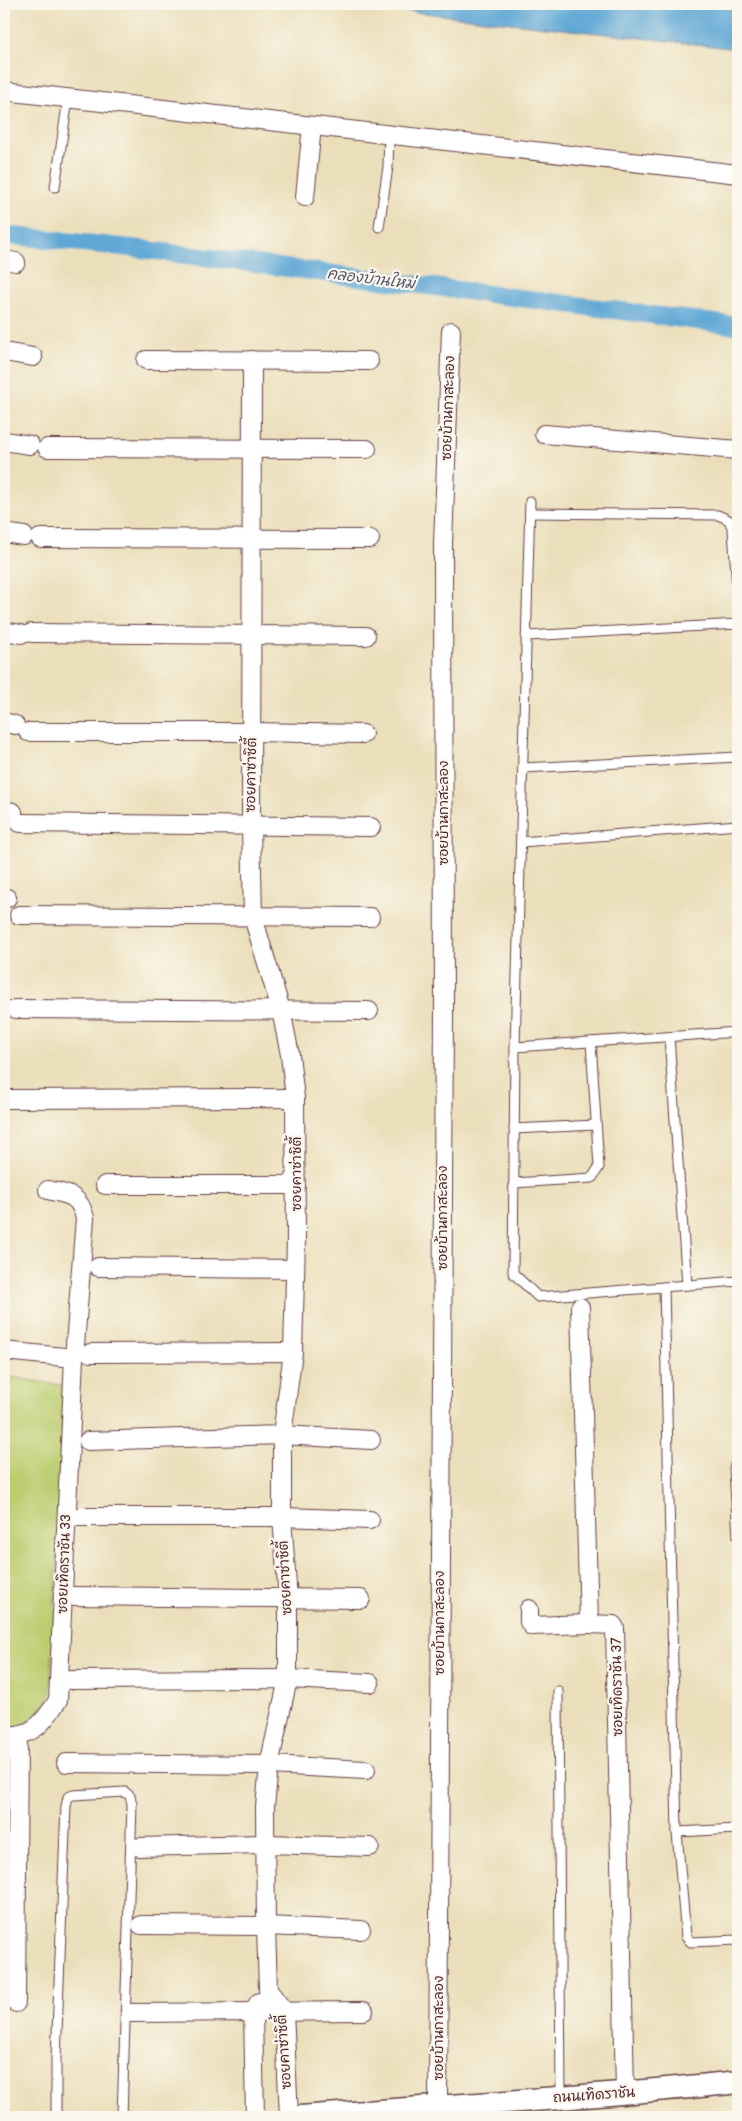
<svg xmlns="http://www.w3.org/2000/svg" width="742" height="2121" font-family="Pangolin,'Playpen Sans Thai',sans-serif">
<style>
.green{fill:#bccd6f;stroke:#83764d}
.water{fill:#5ea7d5;stroke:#546380}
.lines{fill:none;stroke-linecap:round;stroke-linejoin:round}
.canal{stroke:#5ea7d5;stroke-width:18}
.service-casing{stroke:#623c41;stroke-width:11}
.minor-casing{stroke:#623c41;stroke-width:20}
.tertiary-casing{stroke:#623c41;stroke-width:25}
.service{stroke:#fff;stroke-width:9}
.minor{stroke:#fff;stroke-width:18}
.tertiary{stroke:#fff;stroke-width:22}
.labels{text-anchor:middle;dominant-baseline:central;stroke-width:4.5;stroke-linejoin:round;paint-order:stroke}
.street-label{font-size:14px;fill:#4a1f2b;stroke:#fbf7ec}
.water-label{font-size:15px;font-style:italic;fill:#52556f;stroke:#fbf7ec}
</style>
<rect width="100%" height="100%" fill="#fbf7ec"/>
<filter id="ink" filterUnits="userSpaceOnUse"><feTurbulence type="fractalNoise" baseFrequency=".02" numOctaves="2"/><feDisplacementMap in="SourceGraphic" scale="10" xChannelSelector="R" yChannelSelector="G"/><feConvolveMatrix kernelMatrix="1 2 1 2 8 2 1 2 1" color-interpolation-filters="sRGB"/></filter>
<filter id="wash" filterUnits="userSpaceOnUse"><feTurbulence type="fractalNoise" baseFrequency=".0096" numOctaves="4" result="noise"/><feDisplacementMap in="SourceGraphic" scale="20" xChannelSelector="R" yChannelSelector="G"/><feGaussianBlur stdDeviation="1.12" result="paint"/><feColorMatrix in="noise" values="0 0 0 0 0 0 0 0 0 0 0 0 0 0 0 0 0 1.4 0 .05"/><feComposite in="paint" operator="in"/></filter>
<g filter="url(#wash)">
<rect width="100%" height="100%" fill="#ebdfbb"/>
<!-- green -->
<path class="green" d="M4 1376 66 1386 50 1697 38 1714 20 1727 4 1725Z"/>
<!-- water -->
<path class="water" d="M344 4H738V49Z"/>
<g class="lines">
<!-- canal -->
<path class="canal" d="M4 235 132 248 738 326"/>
</g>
</g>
<g filter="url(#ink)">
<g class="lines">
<defs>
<g id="service">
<path d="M55 187 68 99"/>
<path d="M379 227 388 167 389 134"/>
<path d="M530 501 515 1047 513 1273 538 1297 738 1281"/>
<path d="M530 513 718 515 729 520 733 530 738 602"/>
<path d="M527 636 738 624"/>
<path d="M523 768 738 757"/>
<path d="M521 842 738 825"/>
<path d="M669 1037 687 1285"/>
<path d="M515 1047 738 1032"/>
<path d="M514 1129 596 1125"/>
<path d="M514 1183 592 1178 599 1167 591 1042"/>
<path d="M664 1287 677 1832 686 1937 691 1942 738 1940"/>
<path d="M738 1459 734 1468 738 1537"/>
<path d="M558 1691 561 2097"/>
<path d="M677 1832 738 1829"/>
<path d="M56 2117V2058L66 1806 68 1797 73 1795 125 1792 130 1796 132 1804 122 2117"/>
</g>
<g id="minor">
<path d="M4 91 738 174"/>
<path d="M305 197 312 126"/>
<path d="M4 260 16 262"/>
<path d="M4 352 33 357"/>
<path d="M146 360 369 361"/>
<path d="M252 360 251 826 253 917 281 1010 290 1055 295 1098 296 1240 293 1352 282 1435V1517L288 1599V1679L269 1765 265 1807 266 1926 268 1990 284 2011 289 2117"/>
<path d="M544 434 738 450"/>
<path d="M4 441 30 445"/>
<path d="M47 448 367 449"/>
<path d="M4 533 24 536"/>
<path d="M40 538 370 539"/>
<path d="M4 631 21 634"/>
<path d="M31 633 366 636"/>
<path d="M4 722 15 725"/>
<path d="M28 732H252L363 734"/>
<path d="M4 810 13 812"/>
<path d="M20 823 371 827"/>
<path d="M4 897 7 898"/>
<path d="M19 915 370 917"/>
<path d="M15 1009 369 1011"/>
<path d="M6 1099 295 1098"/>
<path d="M105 1185H296"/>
<path d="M98 1267 295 1269"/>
<path d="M580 1307 589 1624 613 1625 615 1628 625 2092"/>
<path d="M4 1351 74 1358"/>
<path d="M90 1353 293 1352"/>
<path d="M88 1441 282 1435 371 1440"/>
<path d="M78 1517H282L370 1520"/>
<path d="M73 1596 361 1599"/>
<path d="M529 1609V1622L532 1626 589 1624"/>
<path d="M70 1680 288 1679 370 1683"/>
<path d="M4 1735C33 1738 44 1722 58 1700L74 1358 85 1218C79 1194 69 1195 48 1190"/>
<path d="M66 1763 269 1765 366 1770"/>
<path d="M139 1847 266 1844 370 1847"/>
<path d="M141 1925 266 1926 361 1930"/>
<path d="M16 2003 18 1737"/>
<path d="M131 2013 364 2011"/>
<path d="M438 2105 444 1013 443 544 451 331"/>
<path d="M255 2117 253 2011 259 2002"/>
</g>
<path id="tertiary" d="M300 2117C446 2105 593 2098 738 2082"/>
</defs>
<!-- service casing -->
<use href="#service" class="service-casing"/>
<!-- minor casing -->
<use href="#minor" class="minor-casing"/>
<!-- tertiary casing -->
<use href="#tertiary" class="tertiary-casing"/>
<!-- service -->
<use href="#service" class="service"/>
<!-- minor -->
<use href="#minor" class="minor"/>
<!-- tertiary -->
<use href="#tertiary" class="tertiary"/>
</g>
</g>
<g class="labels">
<!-- street labels -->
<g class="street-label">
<text transform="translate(448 408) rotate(-88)">ซอยบ้านกาสะลอง</text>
<text transform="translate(251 775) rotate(-89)">ซอยคาซ่าซิตี้</text>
<text transform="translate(443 813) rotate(-90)">ซอยบ้านกาสะลอง</text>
<text transform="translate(296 1174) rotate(-90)">ซอยคาซ่าซิตี้</text>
<text transform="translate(442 1218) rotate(-90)">ซอยบ้านกาสะลอง</text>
<text transform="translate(64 1564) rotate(-88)">ซอยเทิดราชัน 33</text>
<text transform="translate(285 1578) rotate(-93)">ซอยคาซ่าซิตี้</text>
<text transform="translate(439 1623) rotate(-90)">ซอยบ้านกาสะลอง</text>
<text transform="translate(617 1687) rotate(-91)">ซอยเทิดราชัน 37</text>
<text transform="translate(438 2028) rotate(-90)">ซอยบ้านกาสะลอง</text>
<text transform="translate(284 2052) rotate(-94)">ซอยคาซ่าซิตี้</text>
<text transform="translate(594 2095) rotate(-4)">ถนนเทิดราชัน</text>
</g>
<!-- water labels -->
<g class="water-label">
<text transform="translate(371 279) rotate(7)">คลองบ้านใหม่</text>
</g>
</g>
<!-- margin -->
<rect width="742" height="2121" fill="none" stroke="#fbf7ec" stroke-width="20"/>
</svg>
